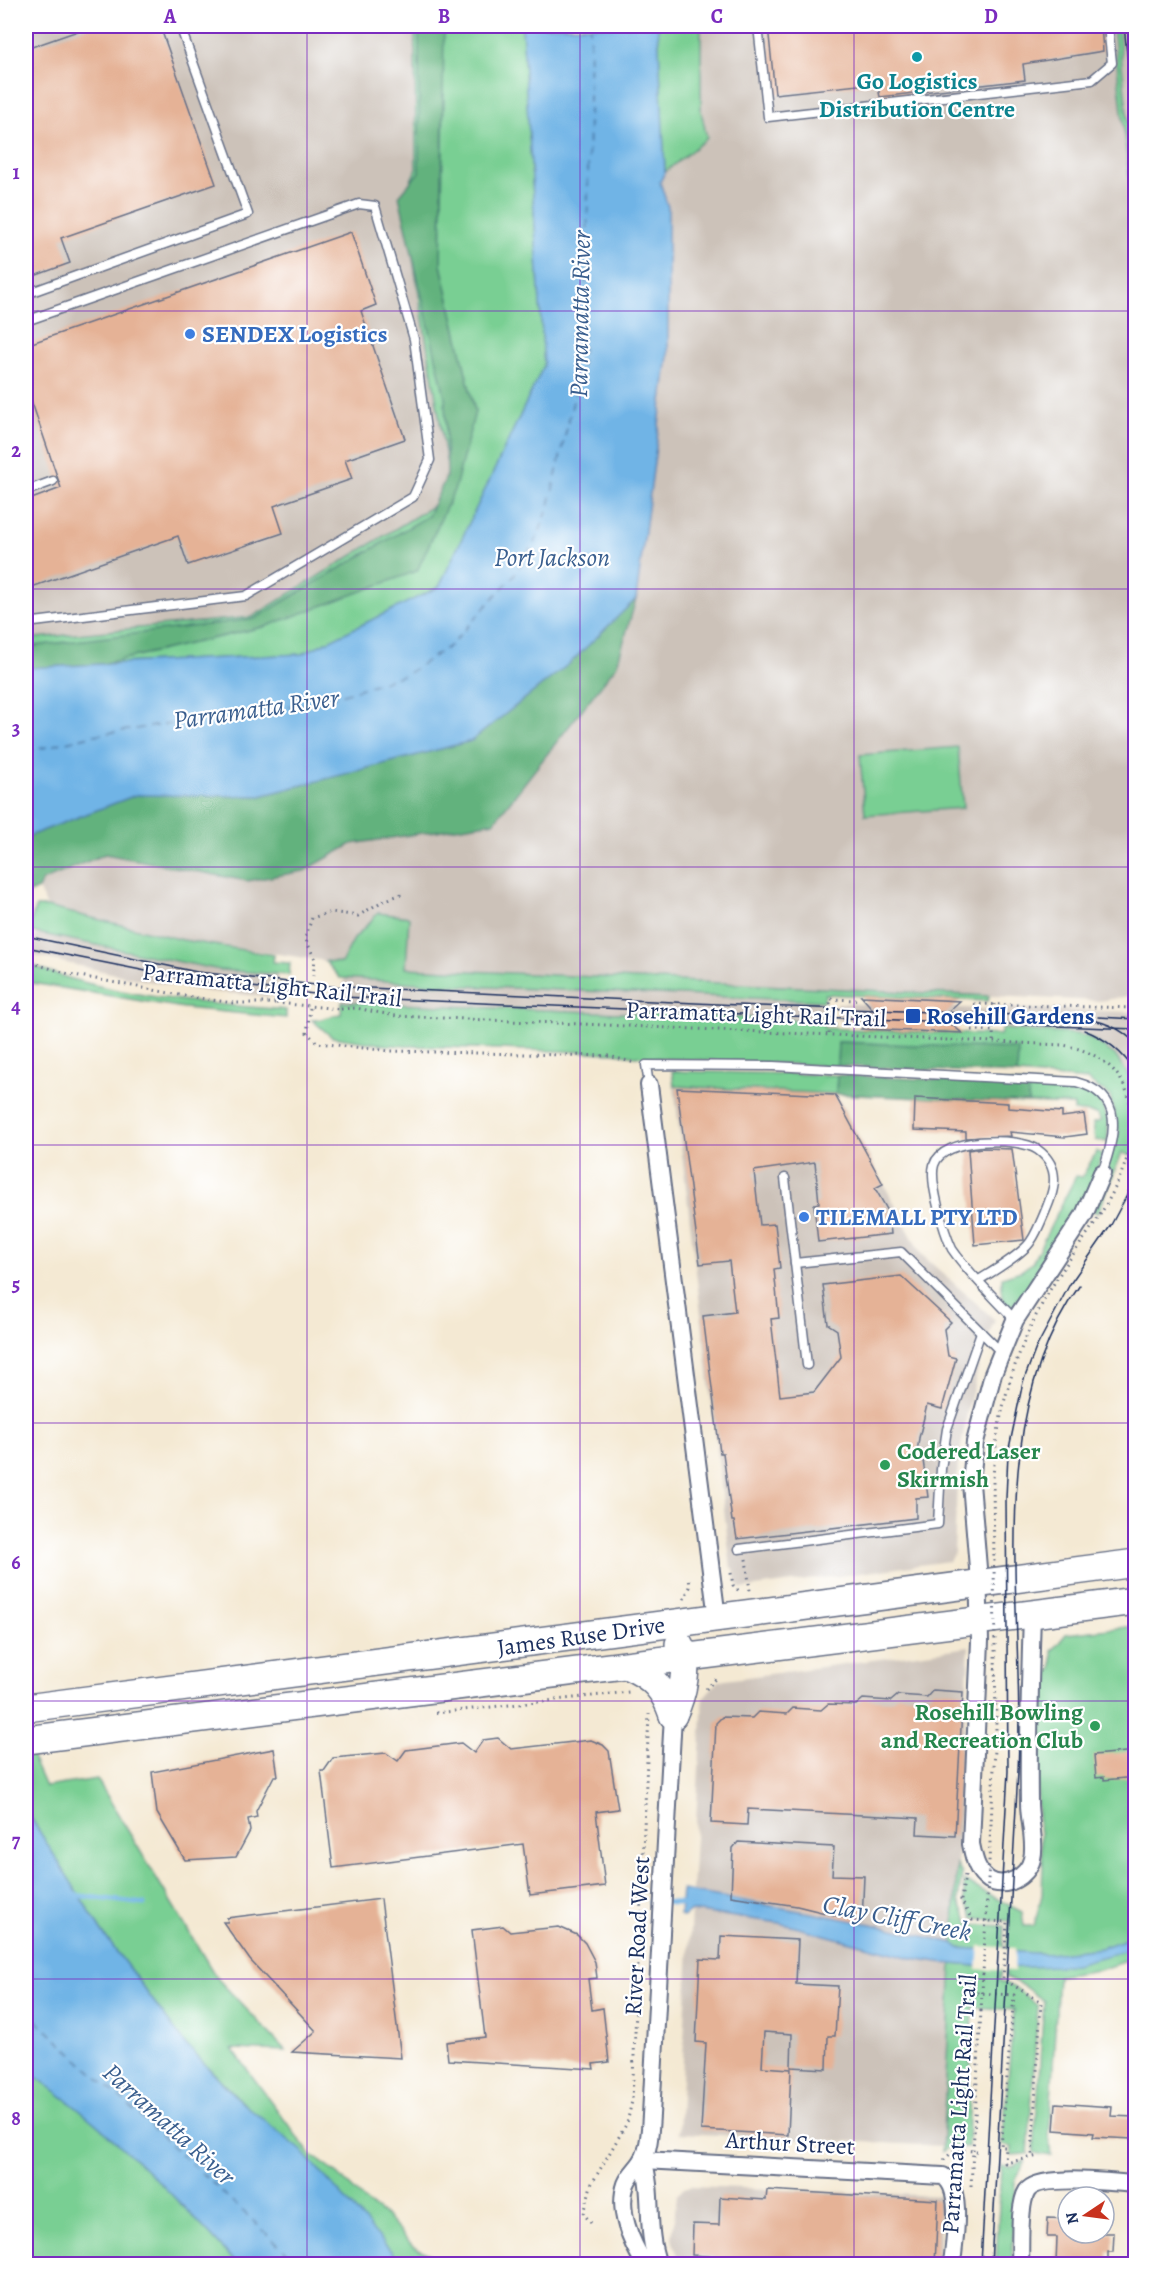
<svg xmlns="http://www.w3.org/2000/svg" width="1161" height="2290" font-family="Alegreya,serif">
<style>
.industrial{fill:#ccc2b9}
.green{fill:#79cf93;stroke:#4a7f78;stroke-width:1.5;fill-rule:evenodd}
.forest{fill:#62b27d;stroke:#3e706e;stroke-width:1.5}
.water{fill:#70b4e6;stroke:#4672a2;stroke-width:1.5}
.pier{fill:#f4e9d3}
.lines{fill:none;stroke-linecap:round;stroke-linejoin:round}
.stream{stroke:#70b4e6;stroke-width:5}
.ferry{stroke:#395e8e;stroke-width:1.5;stroke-dasharray:8 6;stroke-linecap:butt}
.building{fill:#e5b296}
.service-casing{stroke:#677087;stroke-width:11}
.minor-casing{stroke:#677087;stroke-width:20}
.primary-casing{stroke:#677087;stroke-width:30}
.path{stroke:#677087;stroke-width:3;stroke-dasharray:1.5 4.5;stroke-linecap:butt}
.service{stroke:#fff;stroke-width:8}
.minor{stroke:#fff;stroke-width:16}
.primary{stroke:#fff;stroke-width:27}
.tram{stroke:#1b2f5e;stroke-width:1.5}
.path-bridge{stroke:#677087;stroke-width:3;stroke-dasharray:1.5 4.5;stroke-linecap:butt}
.grid{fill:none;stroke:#7b2cbf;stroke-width:1.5;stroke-opacity:0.55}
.culture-dot{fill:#0f9aa8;stroke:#fff;stroke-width:2}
.shop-dot{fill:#3f7fe0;stroke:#fff;stroke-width:2}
.transit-dot{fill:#1a4fb4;stroke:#fff;stroke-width:2}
.leisure-dot{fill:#2e9e5b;stroke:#fff;stroke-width:2}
.labels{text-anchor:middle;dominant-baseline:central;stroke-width:4.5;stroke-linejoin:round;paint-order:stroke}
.culture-label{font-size:24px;font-weight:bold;fill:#0d838f;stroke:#fff}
.shop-label{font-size:24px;font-weight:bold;fill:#366cbe;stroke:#fff;text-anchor:start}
.street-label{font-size:24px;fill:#1b2f5e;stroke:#fff}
.transit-label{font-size:24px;font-weight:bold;fill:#164399;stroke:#fff;text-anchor:start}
.leisure-label{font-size:24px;font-weight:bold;fill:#27864d;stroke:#fff;text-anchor:start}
.water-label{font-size:26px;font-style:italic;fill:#395e8e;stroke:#fff}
.neatline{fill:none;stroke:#7b2cbf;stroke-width:2}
.grid-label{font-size:20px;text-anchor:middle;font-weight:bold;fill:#7b2cbf}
</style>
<rect width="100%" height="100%" fill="#fff"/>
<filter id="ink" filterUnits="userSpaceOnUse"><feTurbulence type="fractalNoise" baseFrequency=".0167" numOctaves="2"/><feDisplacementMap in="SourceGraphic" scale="12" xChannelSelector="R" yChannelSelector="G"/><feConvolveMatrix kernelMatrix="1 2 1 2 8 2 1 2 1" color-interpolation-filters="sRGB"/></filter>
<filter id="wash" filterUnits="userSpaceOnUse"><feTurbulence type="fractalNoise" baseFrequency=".008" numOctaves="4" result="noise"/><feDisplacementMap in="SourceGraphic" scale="24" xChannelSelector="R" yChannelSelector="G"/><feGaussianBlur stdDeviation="1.35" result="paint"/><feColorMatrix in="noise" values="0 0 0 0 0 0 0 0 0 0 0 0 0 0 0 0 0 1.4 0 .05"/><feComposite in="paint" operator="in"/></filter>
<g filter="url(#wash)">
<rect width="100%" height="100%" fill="#f4e9d3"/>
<!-- industrial -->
<g class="industrial">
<path d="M26 26H419L445 397 447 475 428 516 254 619 26 647Z"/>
<path d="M701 26H1113L1136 234 1135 995 1100 1001 405 968 409 918 354 939 340 963 183 940 47 907 38 889 42 881 105 854 248 881 304 871 352 844 494 822 617 665 636 599 668 207 660 182 665 172 707 138 701 111Z"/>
<path d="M1118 26H1135V189L1123 67Z"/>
<path d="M40 932 220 970 278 974 276 997 210 992 142 980 31 955 36 933Z"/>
<path d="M344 979 824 1001 823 1021 351 1003 342 1002Z"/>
<path d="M837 1003 988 1009V1026L837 1020Z"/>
<path d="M1002 1008 1135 1012V1085L1115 1055 1076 1034 1002 1029Z"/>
<path d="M674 1086 836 1094 921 1254 995 1320 985 1343 968 1408 958 1464 954 1553 949 1561 741 1589 736 1583 734 1568H731Z"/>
<path d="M969 1647 953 1943 872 1924 692 1891 703 1698 718 1681Z"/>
<path d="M691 1911 780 1923 911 1958 952 1964 942 2146 679 2133Z"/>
<path d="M691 2186 941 2196 938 2264H684L677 2255 672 2239 677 2195 684 2188Z"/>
</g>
<!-- green -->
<g class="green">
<path d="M415 26H522L544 365 439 587 302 654 102 664 267 626 26 663V639L252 617 436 504 449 477 403 198 416 169ZM444 93 441 265 475 412 439 268Z"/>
<path d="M658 26H701V111L707 138 665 172Z"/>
<path d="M1113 26H1118L1135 189V234Z"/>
<path d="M958 747 963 808 865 815 860 755Z"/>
<path d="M36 907H47L183 940 274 955 273 962 290 963 289 975 220 970 27 931Z"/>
<path d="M378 913 409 917 406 968 989 996 988 1001 825 994 824 1001 464 986 340 978 325 961 341 963 354 939Z"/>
<path d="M26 963C108 997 199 1003 286 1010V1018L184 1008 26 982Z"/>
<path d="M342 1002 823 1021 824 1028 1000 1035 1002 1029 1076 1034 1088 1037 1115 1055 1135 1085V1152L1131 1165 1132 1156 1122 1153 1098 1213 1093 1211 1119 1132 1110 1096 1087 1080 1017 1074 1018 1050 838 1042 837 1066 650 1058 614 1053 386 1045 332 1037 312 1020C323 1021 328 1015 341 1014Z"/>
<path d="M672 1071 837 1075 836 1094 674 1086Z"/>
<path d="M1029 1084C1069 1087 1116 1086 1107 1142L1095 1140 1093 1123 1101 1121 1097 1114 1074 1111V1105L1028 1103Z"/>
<path d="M1097 1151 1102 1155 1088 1197 1034 1281 1013 1305 1007 1306 1002 1298V1277L1021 1271 1032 1263 1076 1176 1082 1177Z"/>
<path d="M1135 1626V1936L1101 1948 1050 1954 959 1948 953 1943 957 1865 962 1874 958 1901 970 1924 1004 1926 1003 1947H1007L1009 1921 974 1918 964 1900V1881L1022 1912 1024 1926H1034L1042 1895 1043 1863 1037 1806 1039 1691 1043 1676 1052 1669V1651L1066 1634Z"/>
<path d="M26 1744 45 1787 97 1779 216 1977 286 2051 232 2049 310 2154 338 2174 366 2202 385 2215 413 2246 436 2257 443 2264H403L186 2045 102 1932 26 1810Z"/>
<path d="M1135 1948V1958L1099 1970 1058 1976 1049 2137 1051 2156 1034 2153 1044 2001 1019 1983 1005 1977 1006 1967 1057 1966Z"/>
<path d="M952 1964 1001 1968 1000 1981 1017 1989 1038 2006 1028 2154 1011 2155 1012 2147 1002 2145 1014 2010 973 2007 968 2147 950 2146 942 2152Z"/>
<path d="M26 2070C99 2119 179 2199 237 2264H26Z"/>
<path d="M1025 2161 1015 2182 1012 2264H996L1001 2166 1011 2167Z"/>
</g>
<!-- forest -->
<g class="forest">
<path d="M419 26H444L441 265 475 412 455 488 417 571 267 626 102 664 26 668V647L254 619 428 516 447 475 445 397 399 196 419 172Z"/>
<path d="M636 599 617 665 494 822 352 844 304 871 247 881 105 854 42 881 38 889 26 895V837L136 795 260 796 471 741 570 663Z"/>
<path d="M838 1042 1018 1049 1017 1074 837 1066Z"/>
<path d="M837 1075 1029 1084 1028 1103 836 1094Z"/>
</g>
<!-- water -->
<g class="water">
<path d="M522 26H658L665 172 660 182 668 207V356L636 599 570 663 471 741 260 796 136 795 26 837V668L302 654 439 587 544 365Z"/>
<path d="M26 1810 102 1932 186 2045 240 2101 301 2150 403 2264H237C179 2199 99 2119 26 2070Z"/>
<path d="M682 1890 872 1924 953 1943 959 1948 1050 1954 1101 1948 1135 1936V1948L1075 1964 1057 1966 1001 1968 952 1964 911 1958 780 1923 691 1911 683 1917 680 1915Z"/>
</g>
<!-- pier -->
<path class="pier" d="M979 1946 1015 1948 1014 1971 977 1969Z"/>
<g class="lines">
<!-- stream -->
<g class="stream">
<path d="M74 1895 144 1904"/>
<path d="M650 1901 687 1904"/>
</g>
<!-- ferry -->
<g class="ferry">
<path d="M26 752 94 735 318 702 407 674 451 645 514 575 538 536 549 506 582 362 587 264 590 26"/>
<path d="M26 2011 300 2264"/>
</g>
</g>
<g id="blocks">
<!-- building -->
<g class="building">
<path d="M92 26H160L216 184 61 238 70 263 26 279V49Z"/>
<path d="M768 26H1101L1103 51 1023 64 1025 80 880 97 877 83 775 94Z"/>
<path d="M351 232 376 305 361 311 405 439 345 460 352 479 274 506 283 533 188 565 178 536 26 589V501L61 488 26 385V345Z"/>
<path d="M861 996 960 1001 942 1017 962 1033 861 1029 877 1014Z"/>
<path d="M677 1088 835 1095 883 1184 875 1188 889 1213 891 1234 818 1242 814 1204 819 1203 815 1162 754 1171 760 1225 775 1224 780 1268 774 1269 779 1318 771 1319 780 1396 814 1392 841 1357 837 1330 828 1324 823 1285 901 1276 951 1322 944 1329 948 1356 956 1358 942 1409 927 1405 919 1438 916 1461 923 1460 928 1497 916 1498V1518L737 1539 734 1521H732L723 1453H720L703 1316 735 1312 729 1261 700 1264Z"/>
<path d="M915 1098 1008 1103V1108L1062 1112V1117L1084 1114 1087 1134 1065 1137 1010 1132 1011 1136 966 1138V1132L914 1130Z"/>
<path d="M982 1148 1012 1149 1024 1240 975 1245 968 1150Z"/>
<path d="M933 1690 963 1692 955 1836 917 1834 918 1818 748 1809 747 1825 711 1823 716 1723 722 1717 752 1718 758 1712 787 1714 793 1708 821 1710 828 1704 856 1705 863 1699 891 1701 898 1695 927 1697Z"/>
<path d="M498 1738 511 1749 591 1740 603 1745 609 1751 618 1809 596 1812 605 1886 530 1895 523 1844 333 1868 321 1771H324L333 1758 386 1753 398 1761 406 1750 461 1743 474 1753 483 1740Z"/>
<path d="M274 1749 278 1776H274L256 1811 257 1817 248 1819 250 1831 236 1857 185 1860 157 1813 152 1772Z"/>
<path d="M1136 1751V1777L1104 1780V1777L1096 1778 1094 1755Z"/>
<path d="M738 1842 834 1847 832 1875 864 1876 862 1922 797 1906 731 1896 733 1848Z"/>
<path d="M381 1899 401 2058 292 2052 316 2031 250 1960 223 1922H228L227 1918Z"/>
<path d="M503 1926 510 1932 559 1927 577 1935 585 1943 595 1962 597 1978 588 1979 592 2010 603 2008 609 2062 593 2064 594 2069 448 2060 446 2042 485 2037 472 1930Z"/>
<path d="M721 1936 798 1940 796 1984 838 1986 835 2036H828L827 2069 791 2067 792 2034 764 2032 762 2067 791 2069 788 2135 701 2130 706 2043 696 2042 700 1959 720 1960Z"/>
<path d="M1056 2103 1112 2107 1111 2116 1135 2117 1133 2139 1093 2137 1094 2133 1054 2130Z"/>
<path d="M767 2190 938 2200 935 2265H716L717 2257 692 2255 693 2224 719 2225 720 2197 766 2200Z"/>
<path d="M1048 2218 1068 2219V2233H1114L1113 2252H1108V2265L1056 2264 1057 2237H1047Z"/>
</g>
</g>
</g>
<g filter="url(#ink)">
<use href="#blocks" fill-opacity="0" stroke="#677087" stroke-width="1.5"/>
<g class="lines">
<defs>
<g id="service">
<path d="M758 26 768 117 1092 80 1112 63 1108 26"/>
<path d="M26 294 248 214 180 26"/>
<path d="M26 321 359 204 375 206 414 339 430 460 413 497 246 596 26 623"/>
<path d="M26 491 53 481"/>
<path d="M649 1085 646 1065 773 1066 1076 1082C1126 1095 1115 1135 1102 1173"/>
<path d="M785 1178 807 1365"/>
<path d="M795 1263 901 1252 1001 1352"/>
<path d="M979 1280C995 1270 1013 1260 1027 1246 1034 1239 1038 1228 1042 1219 1053 1194 1064 1169 1038 1150 1018 1136 942 1137 934 1165 929 1182 944 1232 952 1249 969 1274 994 1297 1015 1320"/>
<path d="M739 1549 938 1524 941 1469 947 1429 981 1332"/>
</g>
<g id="minor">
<path d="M649 1085 717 1618"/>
<path d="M1032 1615C1030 1677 1028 1741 1029 1803 1029 1821 1036 1842 1032 1859 1028 1876 1005 1890 989 1880 976 1871 974 1858 971 1844L980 1641 978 1568 971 1483 975 1442 993 1374 1015 1320 1084 1215 1102 1173"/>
<path d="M643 2160 943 2176C964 2188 954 2243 952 2264"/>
<path d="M643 2160C654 2194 645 2230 658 2264"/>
<path d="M645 2264C631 2243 617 2210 626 2184 630 2174 637 2169 642 2161 650 2149 650 2128 651 2115L673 1715"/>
<path d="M1020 2264C1021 2247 1018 2205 1027 2191 1039 2173 1114 2183 1136 2184"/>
</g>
<g id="primary">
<path d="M628 1666C653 1677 664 1689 673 1715"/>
<path d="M26 1708 1136 1563"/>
<path d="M673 1715C682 1696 691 1664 679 1644"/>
<path d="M26 1740 1136 1601"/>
</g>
</defs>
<!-- service casing -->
<use href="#service" class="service-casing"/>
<!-- minor casing -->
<use href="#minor" class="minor-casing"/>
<!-- primary casing -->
<use href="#primary" class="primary-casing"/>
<!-- path -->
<g class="path">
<path d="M26 961 69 974 185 996 233 1003H276"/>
<path d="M313 976 315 959 305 938 312 918 331 912 358 916 381 902 404 893"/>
<path d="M830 1004V999L856 1000"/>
<path d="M974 1004 1136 1008"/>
<path d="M310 1008 307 1033 318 1043 390 1051 609 1056 635 1063"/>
<path d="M341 1009 356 1008 396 1016 1063 1045C1122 1056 1142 1099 1128 1155"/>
<path d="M829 1025 855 1026"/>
<path d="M972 1030 994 1031"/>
<path d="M829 1034 830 1021"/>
<path d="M993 1041 994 1004"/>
<path d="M746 1559 750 1591"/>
<path d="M731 1573 733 1585 740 1592"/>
<path d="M684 1599 690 1587 689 1577"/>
<path d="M706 1689 718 1677"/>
<path d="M436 1713 629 1692"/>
<path d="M965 1875 961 1900 972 1920 1007 1922 1003 1979 1041 2002 1032 2156"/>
<path d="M977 1993 1014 1995 1001 2147H1006L1005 2163 1039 2156"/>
<path d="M944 2160 954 2150 977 2151"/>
<path d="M971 2186 981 2011"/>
<path d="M591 2223 584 2214 591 2185 627 2123 632 2101 649 1714"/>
</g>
<!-- service -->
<use href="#service" class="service"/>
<!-- minor -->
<use href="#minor" class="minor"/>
<!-- primary -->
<use href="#primary" class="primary"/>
<!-- tram -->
<g class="tram">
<path d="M1124 26 1136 136"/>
<path d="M26 936 197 972 325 986 760 1006 1074 1017C1097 1019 1120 1026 1136 1044"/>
<path d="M26 947 196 981 342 997 743 1014"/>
<path d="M764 1015 1136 1029"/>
<path d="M1098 1017 1136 1019"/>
<path d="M1084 1030C1107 1039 1122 1052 1136 1072"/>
<path d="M981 2264 1008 1771 1006 1498 1008 1453 1023 1382 1036 1348 1070 1284 1111 1225 1126 1197 1136 1173"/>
<path d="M991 2264C1000 2100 1010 1936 1018 1771 1026 1614 982 1421 1080 1285"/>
</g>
<!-- path-bridge -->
<g class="path-bridge">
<path d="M276 1003 341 1009"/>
<path d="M981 2011 996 1730 993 1480C996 1411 1017 1344 1053 1285 1082 1237 1110 1211 1128 1155"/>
</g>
</g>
</g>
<!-- grid -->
<path class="grid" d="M307 26V2264M580 26V2264M854 26V2264M26 311H1136M26 589H1136M26 867H1136M26 1145H1136M26 1423H1136M26 1701H1136M26 1979H1136"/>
<!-- markers -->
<circle class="culture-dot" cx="917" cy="57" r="6"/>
<g class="shop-dot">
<circle cx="190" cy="334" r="6"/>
<circle cx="804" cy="1217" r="6"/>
</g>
<rect class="transit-dot" x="905" y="1008" width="16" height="16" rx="3"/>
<g class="leisure-dot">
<circle cx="885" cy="1465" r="6"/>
<circle cx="1095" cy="1726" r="6"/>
</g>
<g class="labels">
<!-- culture labels -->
<g class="culture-label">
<text x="917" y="81">Go Logistics<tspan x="917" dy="28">Distribution Centre</tspan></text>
</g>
<!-- shop labels -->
<g class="shop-label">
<text x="202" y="334">SENDEX Logistics</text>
<text x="816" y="1217">TILEMALL PTY LTD</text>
</g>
<!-- street labels -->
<g class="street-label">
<text transform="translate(272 985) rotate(6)">Parramatta Light Rail Trail</text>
<text transform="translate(756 1014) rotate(2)">Parramatta Light Rail Trail</text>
<text transform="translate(581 1636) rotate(-8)">James Ruse Drive</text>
<text transform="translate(637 1936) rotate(-87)">River Road West</text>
<text transform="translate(959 2104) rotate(-86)">Parramatta Light Rail Trail</text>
<text transform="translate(790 2143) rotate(3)">Arthur Street</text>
</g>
<!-- transit labels -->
<g class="transit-label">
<text x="926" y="1016">Rosehill Gardens</text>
</g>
<!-- leisure labels -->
<g class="leisure-label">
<text x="897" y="1451">Codered Laser<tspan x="897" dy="28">Skirmish</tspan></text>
<text x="1083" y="1712" text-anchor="end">Rosehill Bowling<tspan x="1083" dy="28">and Recreation Club</tspan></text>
</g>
<!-- water labels -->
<g class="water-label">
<text transform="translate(580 314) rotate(-89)">Parramatta River</text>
<text x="552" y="557">Port Jackson</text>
<text transform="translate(256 709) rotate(-8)">Parramatta River</text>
<text transform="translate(897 1918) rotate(11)">Clay Cliff Creek</text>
<text transform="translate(169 2124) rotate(42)">Parramatta River</text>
</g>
</g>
<!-- margin -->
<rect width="1161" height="2290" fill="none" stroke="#fff" stroke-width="66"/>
<!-- north arrow -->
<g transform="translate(1086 2215) rotate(257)"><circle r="28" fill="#ffffff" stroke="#a4acbf" stroke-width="1.5"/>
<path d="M0-4.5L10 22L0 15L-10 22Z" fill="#c8321e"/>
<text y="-9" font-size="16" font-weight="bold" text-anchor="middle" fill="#1b2f5e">N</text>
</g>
<rect x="33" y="33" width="1095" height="2224" class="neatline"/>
<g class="grid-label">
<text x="170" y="23">A</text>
<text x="444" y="23">B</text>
<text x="717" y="23">C</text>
<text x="991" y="23">D</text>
<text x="16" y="179">1</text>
<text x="16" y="457">2</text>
<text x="16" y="735">3</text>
<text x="16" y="1013">4</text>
<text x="16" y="1291">5</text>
<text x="16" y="1569">6</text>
<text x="16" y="1847">7</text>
<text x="16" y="2125">8</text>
</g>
</svg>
